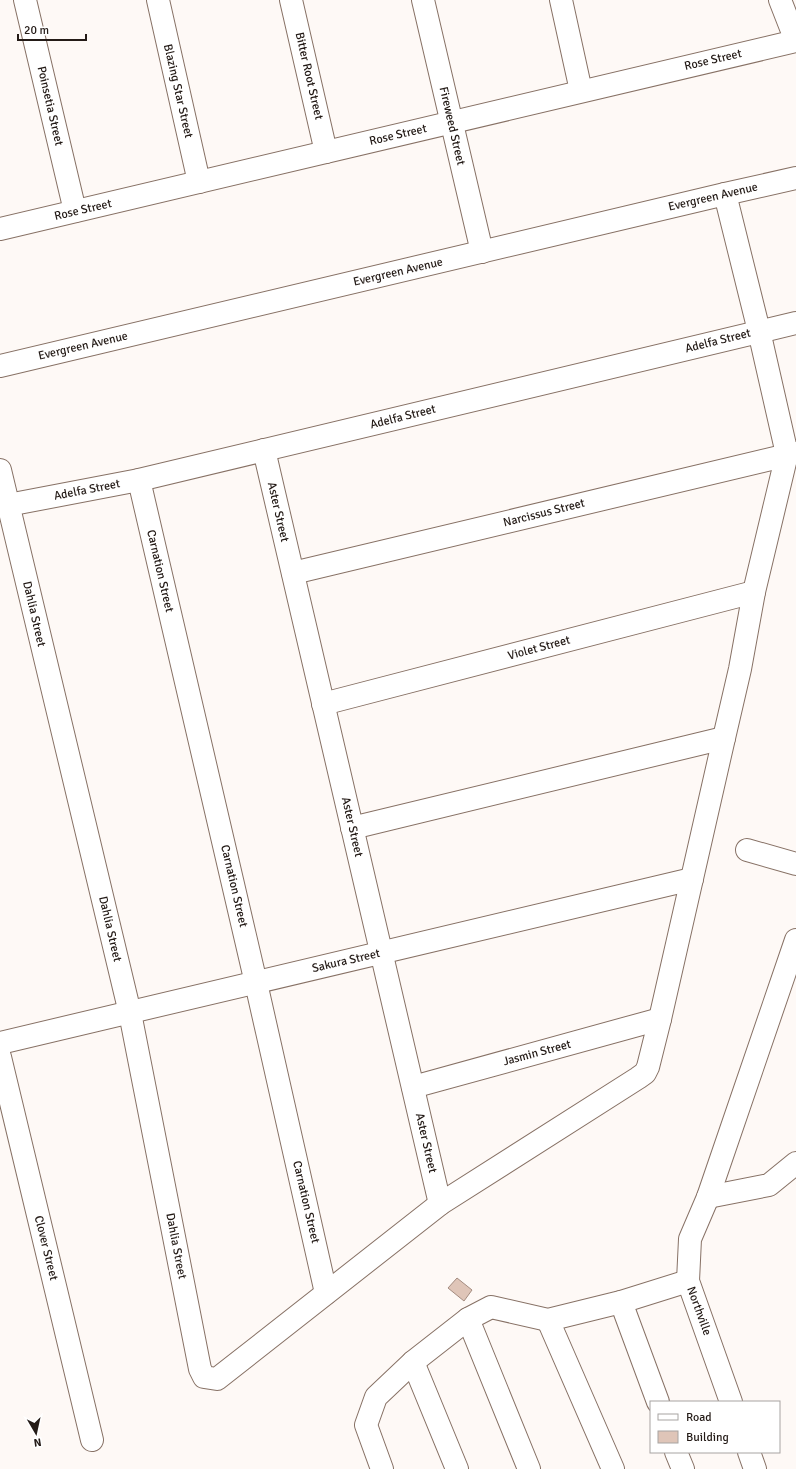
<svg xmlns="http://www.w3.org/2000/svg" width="796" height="1469" font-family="Signika,sans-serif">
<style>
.building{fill:#dfc5b8;stroke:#a48c80}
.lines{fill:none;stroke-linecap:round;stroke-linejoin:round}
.street-casing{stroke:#877165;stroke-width:24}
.street{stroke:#fff;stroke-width:22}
.labels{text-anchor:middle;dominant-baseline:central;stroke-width:3;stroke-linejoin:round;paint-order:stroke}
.street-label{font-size:12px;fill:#241b17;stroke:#fff}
</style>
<rect width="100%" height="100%" fill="#fef9f6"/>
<!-- building -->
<path class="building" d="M457 1278 472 1290 464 1301 448 1288Z"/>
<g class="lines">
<defs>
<g id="street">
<path d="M25 0 75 211"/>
<path d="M158 0 199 182"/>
<path d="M291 0 326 152"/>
<path d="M423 0 482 252"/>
<path d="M561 0 581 91"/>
<path d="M780 0 796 41"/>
<path d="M0 229 796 41"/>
<path d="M0 366 725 194 796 178"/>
<path d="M264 450 440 1204"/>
<path d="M0 470 130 1013 200 1369 204 1377 217 1379 440 1204 638 1078 645 1073 648 1067 660 1019 724 738 740 669 754 592 787 454 759 331 725 194"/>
<path d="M139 480 256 983 326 1293"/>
<path d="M8 505 139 480 796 323"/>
<path d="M293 573 796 453"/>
<path d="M323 704 754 592"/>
<path d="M352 828 724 738"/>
<path d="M747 850 796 864"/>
<path d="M0 1043 692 879"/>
<path d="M0 1057 92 1440"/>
<path d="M413 1087 660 1019"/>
<path d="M708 1197 769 1185 796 1163"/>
<path d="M621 1302 658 1402"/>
<path d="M468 1319 529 1469"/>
<path d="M548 1320 613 1469"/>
<path d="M413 1362 457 1469"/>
<path d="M731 1402 688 1281 690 1239 708 1197 796 940"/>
<path d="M676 1452 683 1469"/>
<path d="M749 1452 755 1469"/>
<path d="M382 1469 366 1425 376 1397 413 1362 468 1319 491 1307 548 1320 621 1302 688 1281"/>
</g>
</defs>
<!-- street casing -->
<use href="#street" class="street-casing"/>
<!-- street -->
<use href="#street" class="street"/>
</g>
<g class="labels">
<!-- street labels -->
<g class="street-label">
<text transform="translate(713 60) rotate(-13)">Rose Street</text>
<text transform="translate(309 76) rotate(77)">Bitter Root Street</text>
<text transform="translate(178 91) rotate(77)">Blazing Star Street</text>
<text transform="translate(50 106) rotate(77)">Poinsetia Street</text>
<text transform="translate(452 126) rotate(77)">Fireweed Street</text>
<text transform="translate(398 135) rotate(-13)">Rose Street</text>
<text transform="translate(713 197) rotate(-13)">Evergreen Avenue</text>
<text transform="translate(83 210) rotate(-13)">Rose Street</text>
<text transform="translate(398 272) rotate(-13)">Evergreen Avenue</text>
<text transform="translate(718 341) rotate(-14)">Adelfa Street</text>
<text transform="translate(83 346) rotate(-13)">Evergreen Avenue</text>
<text transform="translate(403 417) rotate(-14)">Adelfa Street</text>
<text transform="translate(87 490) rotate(-11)">Adelfa Street</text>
<text transform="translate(278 512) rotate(77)">Aster Street</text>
<text transform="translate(544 513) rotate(-14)">Narcissus Street</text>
<text transform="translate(160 571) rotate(77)">Carnation Street</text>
<text transform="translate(34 614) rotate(77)">Dahlia Street</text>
<text transform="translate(539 648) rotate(-15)">Violet Street</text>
<text transform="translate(352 827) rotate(77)">Aster Street</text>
<text transform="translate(234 886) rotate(77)">Carnation Street</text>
<text transform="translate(110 929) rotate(77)">Dahlia Street</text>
<text transform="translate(346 961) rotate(-13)">Sakura Street</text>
<text transform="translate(537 1053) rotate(-15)">Jasmin Street</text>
<text transform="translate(426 1143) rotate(77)">Aster Street</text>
<text transform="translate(306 1202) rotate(77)">Carnation Street</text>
<text transform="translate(176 1246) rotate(79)">Dahlia Street</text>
<text transform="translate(46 1248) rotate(76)">Clover Street</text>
<text transform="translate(699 1311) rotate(70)">Northville</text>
</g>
</g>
<!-- legend -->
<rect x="650" y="1401" width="130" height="52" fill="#ffffff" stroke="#a7a4a2"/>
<rect x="658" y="1414" width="20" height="6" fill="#ffffff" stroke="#a7a4a2"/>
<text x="686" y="1421" font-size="12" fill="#241b17">Road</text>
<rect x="658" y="1431" width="20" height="12" fill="#dfc5b8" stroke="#a7a4a2"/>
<text x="686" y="1441" font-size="12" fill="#241b17">Building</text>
<!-- north arrow -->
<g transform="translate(36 1433) rotate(171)" stroke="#ffffff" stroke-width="3" paint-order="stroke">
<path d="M0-3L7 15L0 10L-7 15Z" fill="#241b17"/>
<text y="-6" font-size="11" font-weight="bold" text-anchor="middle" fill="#241b17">N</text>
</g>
<!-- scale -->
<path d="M18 34v6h68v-6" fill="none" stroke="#241b17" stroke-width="2"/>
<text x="24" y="34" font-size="12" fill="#241b17" stroke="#ffffff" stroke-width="3" paint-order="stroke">20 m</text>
</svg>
